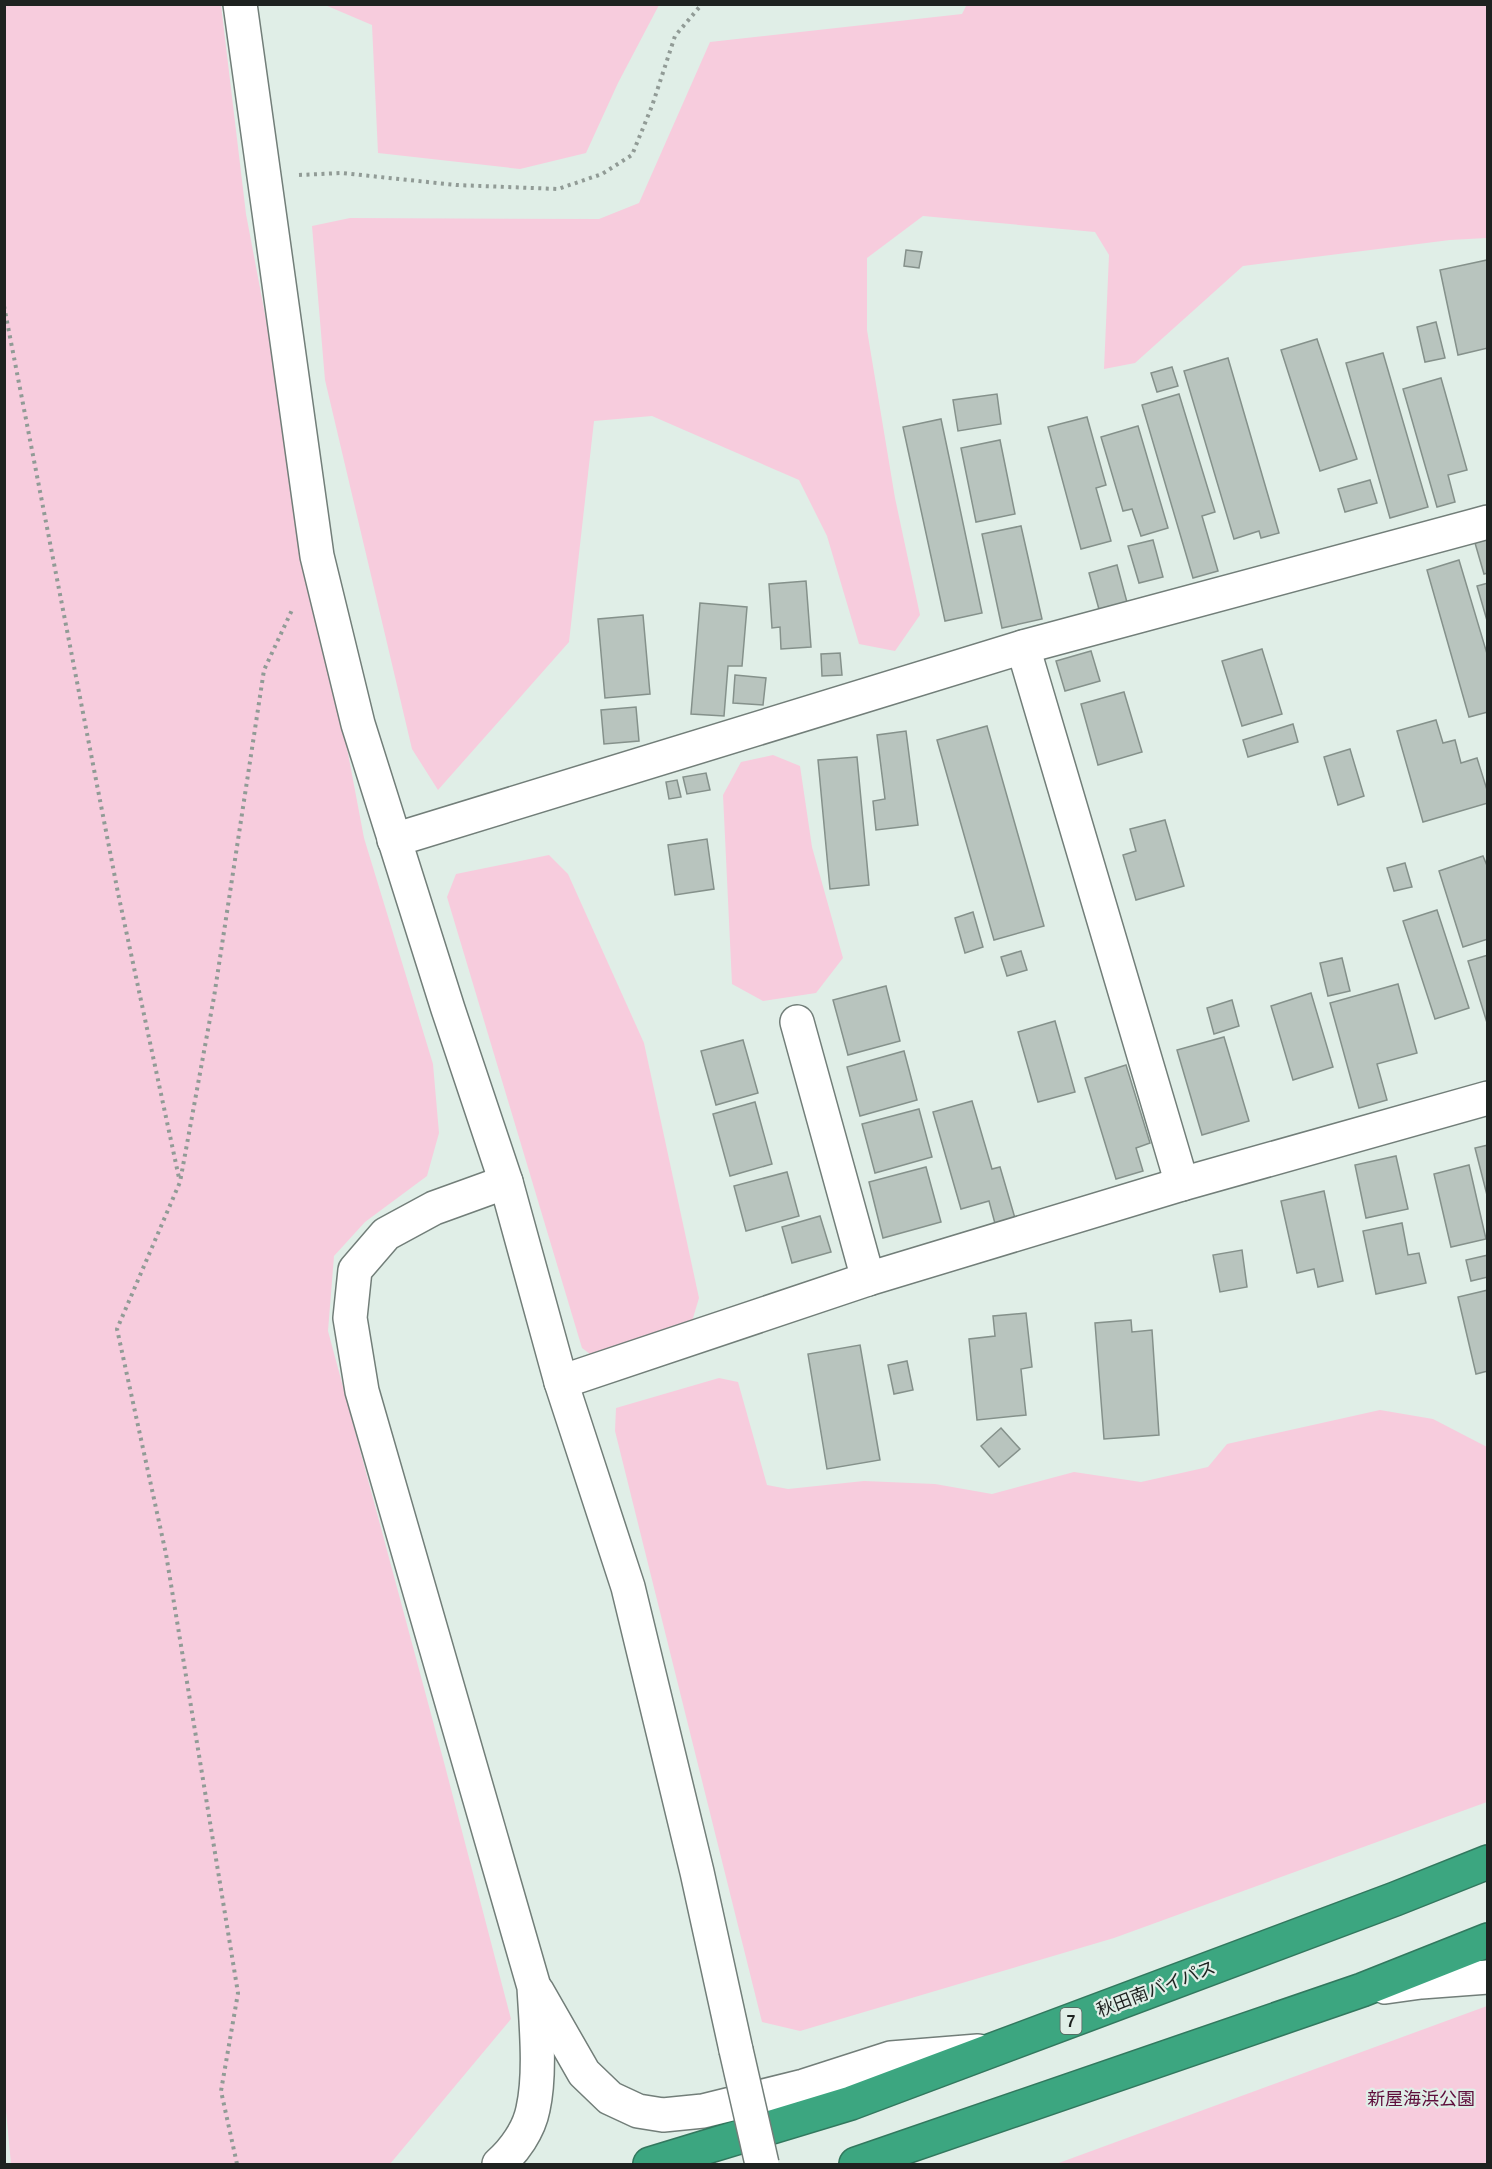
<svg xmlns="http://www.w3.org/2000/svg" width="1492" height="2169" font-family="Helvetica,'Noto Sans JP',sans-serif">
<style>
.green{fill:#f7ccdd}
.building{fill:#b8c4be;stroke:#85918b;stroke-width:1.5}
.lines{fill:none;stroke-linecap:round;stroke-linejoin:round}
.minor-casing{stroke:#727e79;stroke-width:36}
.highway-casing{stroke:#32785e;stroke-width:36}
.path{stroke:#919b96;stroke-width:4;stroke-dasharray:3 4.5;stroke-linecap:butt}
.minor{stroke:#fff;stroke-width:33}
.highway{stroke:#3ca680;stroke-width:33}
.minor-bridge-casing{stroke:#727e79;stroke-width:36;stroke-linecap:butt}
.minor-bridge{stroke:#fff;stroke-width:33}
.labels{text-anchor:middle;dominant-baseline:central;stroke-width:4.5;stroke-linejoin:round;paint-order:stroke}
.shield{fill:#e0eee7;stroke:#585f5c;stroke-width:1.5}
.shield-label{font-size:16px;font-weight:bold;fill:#1e2220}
.street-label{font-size:18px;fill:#1e2220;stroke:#e0eee7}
.park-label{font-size:18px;fill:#5e0d3b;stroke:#e0eee7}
</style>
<rect width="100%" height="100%" fill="#e0eee7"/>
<!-- green -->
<g class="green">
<path d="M967 4 1487 5V238L1450 240 1243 266 1135 363 1104 369 1109 255 1095 232 923 216 867 258V330L895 498 920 615 895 651 859 644 827 536 799 480 652 416 594 421 569 642 438 790 412 749 325 380 312 226 350 218 599 219 639 203 710 42 962 14Z"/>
<path d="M4 5H221L246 214 364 838 433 1064 439 1133 427 1176 365 1222 334 1256 328 1331 445 1766 511 2019 390 2164H11L4 2089Z"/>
<path d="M325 5H659L618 83 586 153 520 169 378 153 372 25Z"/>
<path d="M773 755 800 766 812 847 843 958 816 993 763 1001 732 984 723 795 741 762Z"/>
<path d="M549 855 568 874 644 1043 699 1298 690 1328 602 1363 582 1348 447 897 456 874Z"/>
<path d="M719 1378 738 1382 767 1485 788 1489 864 1481 935 1484 992 1494 1074 1472 1141 1482 1208 1467 1227 1444 1380 1410 1433 1419 1487 1447V1802L1114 1938 800 2031 762 2022 615 1431 616 1408Z"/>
<path d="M1487 2006V2164H1056Z"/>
</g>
<!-- building -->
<g class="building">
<path d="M906 250 922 252 919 268 904 266Z"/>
<path d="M1487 260 1488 348 1458 355 1440 270Z"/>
<path d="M1436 322 1445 358 1425 362 1417 327Z"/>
<path d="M1317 339 1357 459 1320 471 1281 350Z"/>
<path d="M1383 353 1428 507 1390 518 1346 363Z"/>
<path d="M1228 358 1279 533 1261 538 1259 531 1234 539 1184 371Z"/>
<path d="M1172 367 1178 386 1157 392 1151 373Z"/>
<path d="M1441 378 1467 470 1448 475 1455 502 1437 507 1403 389Z"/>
<path d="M997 394 1001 424 958 431 953 400Z"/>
<path d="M1179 394 1215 512 1202 516 1218 571 1193 578 1142 405Z"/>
<path d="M1087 417 1106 485 1096 488 1111 541 1081 549 1048 427Z"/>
<path d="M941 419 982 613 945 621 903 427Z"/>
<path d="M1138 426 1168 528 1141 536 1132 509 1123 511 1101 437Z"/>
<path d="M1000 440 1015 514 976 522 961 448Z"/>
<path d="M1370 480 1377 503 1345 512 1338 489Z"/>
<path d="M1021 526 1042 619 1002 628 982 534Z"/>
<path d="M1488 539V573L1484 574 1475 543Z"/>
<path d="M1153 540 1163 577 1139 583 1128 546Z"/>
<path d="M1459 560 1488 657V712L1469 717 1427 570Z"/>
<path d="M1117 565 1128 606 1100 613 1089 573Z"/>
<path d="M806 581 811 647 781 649 780 627 772 628 769 584Z"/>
<path d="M1488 583V624L1477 586Z"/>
<path d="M700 603 747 607 742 666H728L724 716 691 714Z"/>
<path d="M643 615 650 694 605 698 598 619Z"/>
<path d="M1262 649 1282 714 1242 726 1222 661Z"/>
<path d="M1091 651 1100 681 1065 691 1056 661Z"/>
<path d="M840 653 842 675 822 676 821 654Z"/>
<path d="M735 675 766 678 763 705 733 703Z"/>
<path d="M1124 692 1142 752 1098 765 1081 704Z"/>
<path d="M636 707 639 741 604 744 601 710Z"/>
<path d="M1436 720 1443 743 1455 740 1461 763 1477 758 1488 793V803L1423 822 1397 731Z"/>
<path d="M1293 724 1298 742 1248 757 1243 740Z"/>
<path d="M987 726 1044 926 994 940 937 740Z"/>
<path d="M906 731 918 825 876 830 873 801 885 799 877 735Z"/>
<path d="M1350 749 1364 796 1338 805 1324 757Z"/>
<path d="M857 757 869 885 830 889 818 760Z"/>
<path d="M706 773 710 790 687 794 683 777Z"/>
<path d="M677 780 681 797 669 799 666 782Z"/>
<path d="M1165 820 1184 886 1136 900 1123 855 1136 851 1130 829Z"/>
<path d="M707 839 714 889 675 895 668 845Z"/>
<path d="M1483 856 1488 868V939L1463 947 1439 871Z"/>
<path d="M1405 863 1412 887 1394 891 1387 868Z"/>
<path d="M1437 910 1469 1008 1435 1019 1403 921Z"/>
<path d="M973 912 983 947 965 953 955 918Z"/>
<path d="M1021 951 1027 970 1007 976 1001 957Z"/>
<path d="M1488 955V1026L1468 961Z"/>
<path d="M1342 958 1350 991 1328 996 1320 963Z"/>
<path d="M1398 984 1417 1053 1377 1064 1387 1100 1359 1108 1330 1003Z"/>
<path d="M886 986 900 1041 848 1055 833 1000Z"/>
<path d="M1311 993 1333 1067 1293 1080 1271 1006Z"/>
<path d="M1232 1000 1239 1026 1214 1034 1207 1008Z"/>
<path d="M1055 1021 1075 1092 1038 1102 1018 1032Z"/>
<path d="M1224 1037 1249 1121 1202 1135 1177 1050Z"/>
<path d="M743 1040 758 1093 716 1105 701 1051Z"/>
<path d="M904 1051 917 1100 860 1116 847 1067Z"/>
<path d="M1126 1065 1150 1143 1136 1148 1143 1171 1116 1179 1085 1078Z"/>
<path d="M972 1101 992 1169 1000 1167 1017 1225 997 1231 989 1201 961 1209 933 1112Z"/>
<path d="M755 1102 772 1164 730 1176 713 1114Z"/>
<path d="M919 1109 932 1157 875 1173 862 1124Z"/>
<path d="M1488 1145V1199L1475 1148Z"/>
<path d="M1396 1156 1408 1209 1366 1218 1355 1165Z"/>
<path d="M1469 1165 1486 1239 1451 1247 1434 1174Z"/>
<path d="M926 1167 941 1222 883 1238 869 1182Z"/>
<path d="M787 1172 799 1216 746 1231 734 1186Z"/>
<path d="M1324 1191 1343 1281 1318 1287 1314 1269 1297 1273 1281 1201Z"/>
<path d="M820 1216 831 1252 792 1263 782 1227Z"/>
<path d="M1402 1223 1408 1255 1419 1253 1426 1283 1376 1294 1363 1231Z"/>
<path d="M1242 1250 1247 1287 1220 1292 1213 1255Z"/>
<path d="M1488 1255V1277L1471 1281 1466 1260Z"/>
<path d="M1488 1290V1371L1476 1374 1458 1297Z"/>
<path d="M1026 1313 1032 1367 1021 1369 1026 1415 977 1420 969 1339 995 1336 993 1316Z"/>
<path d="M1131 1320 1132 1332 1152 1330 1159 1435 1104 1439 1095 1323Z"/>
<path d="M860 1345 880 1460 827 1469 808 1354Z"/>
<path d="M907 1361 913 1390 894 1394 888 1365Z"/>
<path d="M1001 1428 1020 1449 999 1467 981 1446Z"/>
</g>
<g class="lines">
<defs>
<g id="minor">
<path d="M240 4 317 556 358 724 448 1009 506 1182 561 1382 628 1587 697 1872 736 2050"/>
<path d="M1023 647 1182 1184"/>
<path d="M394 840 1023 647 1488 522"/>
<path d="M797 1022 868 1279"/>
<path d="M561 1382 868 1279 1182 1184 1488 1098"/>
<path d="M1385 1987 1421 1982 1488 1977"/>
<path d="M537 1991 584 2073 610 2098 638 2111 663 2115 703 2111 804 2086 891 2058 978 2051"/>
<path d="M499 2164C514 2151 529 2130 533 2109 541 2073 536 2024 534 1987L362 1391 350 1318 355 1270 386 1234 434 1208 506 1182"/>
</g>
<g id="highway">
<path d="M650 2164 851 2103 1395 1899 1488 1862"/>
<path d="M856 2164 1362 1990 1488 1940"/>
</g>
</defs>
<!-- minor casing -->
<use href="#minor" class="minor-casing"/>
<!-- highway casing -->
<use href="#highway" class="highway-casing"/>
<!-- path -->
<g class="path">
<path d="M299 175 342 173 456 185 558 189 602 174 632 155 652 106 675 36 702 4"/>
<path d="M4 306 118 893 179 1178"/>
<path d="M237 2164 221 2091 238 1993 166 1554 117 1329 180 1182 214 997 264 670 292 610"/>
</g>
<!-- minor -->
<use href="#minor" class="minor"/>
<!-- highway -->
<use href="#highway" class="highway"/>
<defs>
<path id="minor-bridge" d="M736 2050 762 2164"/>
</defs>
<!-- minor-bridge casing -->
<use href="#minor-bridge" class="minor-bridge-casing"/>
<!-- minor-bridge -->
<use href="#minor-bridge" class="minor-bridge"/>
</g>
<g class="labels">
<!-- shield labels -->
<rect class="shield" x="1060.5" y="2008" width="21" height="26" rx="4.5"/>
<g class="shield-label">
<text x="1071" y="2021">7</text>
</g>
<!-- street labels -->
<g class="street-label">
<text transform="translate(1156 1989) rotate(-21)">秋田南バイパス</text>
</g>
<!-- park labels -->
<g class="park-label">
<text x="1421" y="2099">新屋海浜公園</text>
</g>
</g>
<!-- border -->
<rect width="1492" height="2169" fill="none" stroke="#1e2220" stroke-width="12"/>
</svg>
